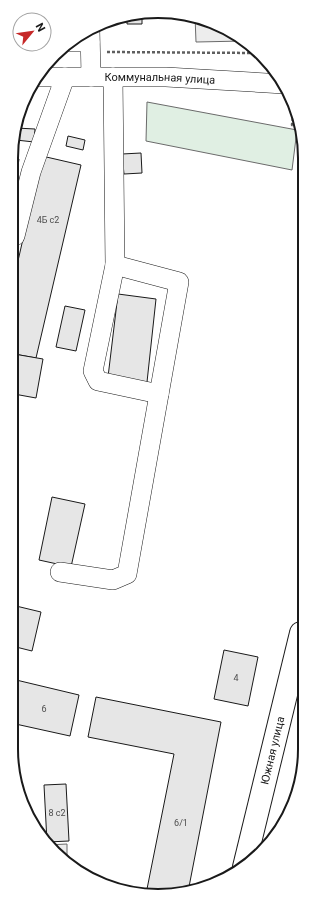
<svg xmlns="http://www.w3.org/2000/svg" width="316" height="907" font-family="Roboto,sans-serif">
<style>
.green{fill:#e0efe3;stroke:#6a6a6a}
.parking{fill:#ededed;stroke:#6a6a6a}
.building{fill:#e6e6e6;stroke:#1a1a1a}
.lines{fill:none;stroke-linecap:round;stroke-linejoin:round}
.minor-casing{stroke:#1a1a1a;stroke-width:20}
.major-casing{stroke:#1a1a1a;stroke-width:24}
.path{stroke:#5f5f5f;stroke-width:2.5;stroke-dasharray:3 2;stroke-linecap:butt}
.minor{stroke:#fff;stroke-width:19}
.major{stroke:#fff;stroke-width:22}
.labels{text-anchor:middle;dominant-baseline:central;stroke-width:3;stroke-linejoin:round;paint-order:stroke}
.number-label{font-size:9px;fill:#4d4d4d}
.street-label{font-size:11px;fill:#1a1a1a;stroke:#fff}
.rim{fill:none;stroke:#1a1a1a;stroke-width:2}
</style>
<rect width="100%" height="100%" fill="#fff"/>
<!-- green -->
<path class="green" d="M147 102 297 130 292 170 146 141Z"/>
<!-- parking -->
<g class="parking">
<path d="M195 16 232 31 244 41 196 42Z"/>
<path d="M67 844V861L47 845Z"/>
</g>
<!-- building -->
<g class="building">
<path d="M139 12 142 13V24H127V16Z"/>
<path d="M16 128 35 129 34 142 16 140Z"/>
<path d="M68 136 85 140 83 150 66 146Z"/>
<path d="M141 153 142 173 124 174 122 154Z"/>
<path d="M42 156 81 165 36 358 14 354 15 274Z"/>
<path d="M16 158 19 159 15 186Z"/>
<path d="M118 294 156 299 147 382 108 377Z"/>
<path d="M65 306 85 310 76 351 56 347Z"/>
<path d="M14 354 43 359 36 398 14 394Z"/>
<path d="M52 497 85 504 71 567 39 560Z"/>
<path d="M16 606 41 612 32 651 12 646V620Z"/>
<path d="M224 650 258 657 248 706 214 699Z"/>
<path d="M12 679 79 695 70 736 11 723Z"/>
<path d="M96 697 221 722 188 892 146 894 174 754 88 737Z"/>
<path d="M66 784 69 841 47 842 44 785Z"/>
</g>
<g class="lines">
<defs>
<g id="minor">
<path d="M90 29 91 77"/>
<path d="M71 42H90"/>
<path id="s1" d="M37 77H166L284 84"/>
<path d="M15 236 31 172 65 77"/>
<path d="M115 265 93 371 98 381 159 394"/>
<path d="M60 572 113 580 127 574 179 282 115 265 113 77"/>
</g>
<g id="major">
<path id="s2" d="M244 867 301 633"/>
</g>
</defs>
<!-- minor casing -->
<use href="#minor" class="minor-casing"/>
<!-- major casing -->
<use href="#major" class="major-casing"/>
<!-- path -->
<g class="path">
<path d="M107 52 258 53"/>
<path d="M294 108 292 125 300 128"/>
</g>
<!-- minor -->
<use href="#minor" class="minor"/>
<!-- major -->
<use href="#major" class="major"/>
</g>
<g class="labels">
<!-- number labels -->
<g class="number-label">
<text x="48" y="220">4Б с2</text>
<text x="236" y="678">4</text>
<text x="44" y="709">6</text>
<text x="57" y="813">8 с2</text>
<text x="181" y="823">6/1</text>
</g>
<!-- street labels -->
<g class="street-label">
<text stroke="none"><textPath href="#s1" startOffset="123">Коммунальная улица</textPath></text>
<text stroke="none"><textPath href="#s2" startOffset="120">Южная улица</textPath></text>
</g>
</g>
<!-- crop -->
<path d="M0 0H316V907H0ZM158 18H158A140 140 0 0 1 298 158V749A140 140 0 0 1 158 889H158A140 140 0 0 1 18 749V158A140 140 0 0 1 158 18Z" fill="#fff" fill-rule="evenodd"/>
<path class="rim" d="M158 18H158A140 140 0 0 1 298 158V749A140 140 0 0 1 158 889H158A140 140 0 0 1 18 749V158A140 140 0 0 1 158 18Z"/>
<!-- north arrow -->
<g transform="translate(32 32) rotate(61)"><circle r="19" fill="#ffffff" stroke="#a3a3a3"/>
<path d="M0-3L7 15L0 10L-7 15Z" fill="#c62828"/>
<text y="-6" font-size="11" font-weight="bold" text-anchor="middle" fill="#1a1a1a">N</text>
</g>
</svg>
